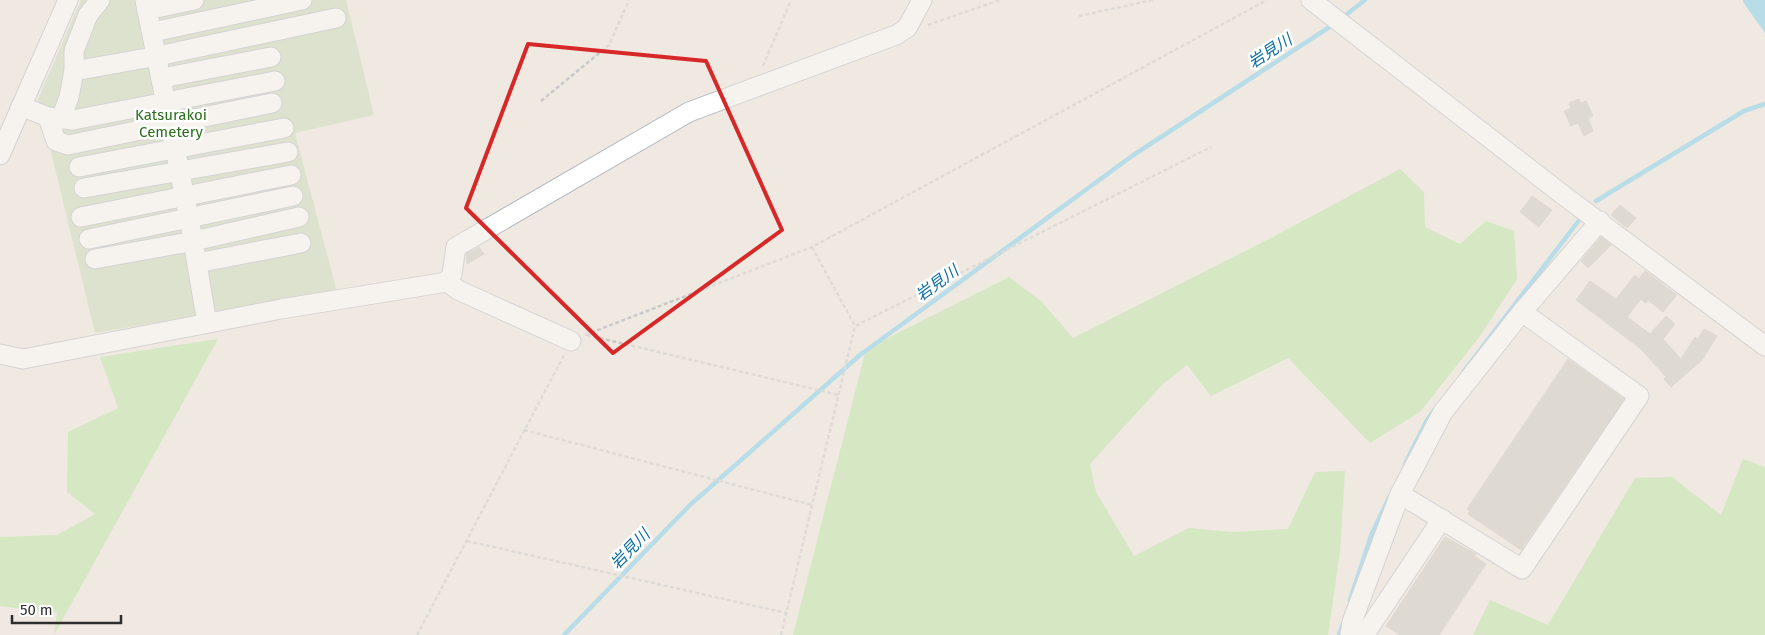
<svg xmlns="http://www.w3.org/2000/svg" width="1765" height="635" font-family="'Fira Sans','Noto Sans JP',sans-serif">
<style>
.green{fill:#b6e59e}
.cemetery{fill:#c8d9b8}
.water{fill:#75cff0}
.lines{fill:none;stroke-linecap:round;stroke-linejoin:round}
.stream{stroke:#75cff0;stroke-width:4.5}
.building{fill:#cbc7bf;stroke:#cbc5ba}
.minor-casing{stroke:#b4b7c1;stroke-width:21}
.path{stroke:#c9c9c9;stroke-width:2.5;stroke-dasharray:4 2.5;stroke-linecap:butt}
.minor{stroke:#fff;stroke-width:19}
.marked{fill:none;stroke:#d62828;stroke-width:4;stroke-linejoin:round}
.labels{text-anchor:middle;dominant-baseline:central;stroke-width:5;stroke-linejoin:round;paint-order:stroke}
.park-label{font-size:15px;fill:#2c6e1b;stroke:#fff}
.water-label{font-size:16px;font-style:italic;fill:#0d6fa3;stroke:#fff}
</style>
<rect width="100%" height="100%" fill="#efe9e1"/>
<!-- green -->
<g class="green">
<path d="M1400 169 1424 192 1425 227 1460 244 1486 221 1514 231 1517 279 1480 336 1420 412 1370 443 1288 358 1211 396 1187 365 1162 385 1090 464 1096 492 1134 556 1189 528 1232 532 1288 529 1315 472 1345 471 1340 551 1328 635H793L866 349 1009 277 1041 301 1073 338 1267 240Z"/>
<path d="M218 339 54 635 57 613 0 606V537L57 535 95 514 67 492 68 432 118 408 100 357Z"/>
<path d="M1743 459 1765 467V635H1473L1490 600 1548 625 1635 478 1672 477 1721 515Z"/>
</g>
<!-- cemetery -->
<path class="cemetery" d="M81 0H346L374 115 295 133 337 292 95 333 38 99Z"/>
<!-- water -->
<path class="water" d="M1743 0H1765V33L1743 2Z"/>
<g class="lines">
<!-- stream -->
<g class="stream">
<path d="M1342 18 1365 0"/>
<path d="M1596 201 1744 111 1765 104"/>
<path d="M1464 371 1580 219"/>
<path d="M1405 464 1427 420 1435 409"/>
<path d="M1350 600 1372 533 1390 496"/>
<path d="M564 635 690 505 860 355 1132 156 1334 24"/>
<path d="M1339 635 1343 624"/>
</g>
</g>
<!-- building -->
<g class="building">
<path d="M1579 99 1580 103 1586 101 1593 116 1588 118 1593 131 1584 136 1578 123 1571 126 1564 111 1571 108 1569 103Z"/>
<path d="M1532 196 1552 210 1539 227 1520 212Z"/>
<path d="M1620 205 1636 218 1627 228 1611 215Z"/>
<path d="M1601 237 1611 245 1588 268 1581 261Z"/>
<path d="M479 247 484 254 467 264 466 254Z"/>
<path d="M1645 271 1677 295 1663 312 1648 300 1646 303 1641 299 1627 317 1650 334 1666 316 1675 324 1663 339 1681 359 1695 337 1698 339 1704 329 1717 336 1702 360 1671 387 1664 379 1666 377 1641 349 1576 300 1590 281 1616 299 1635 275 1639 279Z"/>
<path d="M1568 359 1624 399 1521 550 1468 514 1470 511 1467 509Z"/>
<path d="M1445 537 1476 554 1474 556 1486 564 1439 635H1400L1386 626Z"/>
</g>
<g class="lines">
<defs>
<g id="minor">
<path d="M145 0 189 218 207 323"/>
<path d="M1311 0 1567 198 1765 346"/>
<path d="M147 10 194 0"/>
<path d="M153 32 302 0"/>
<path d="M74 71 158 56 336 18"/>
<path d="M162 78 271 57"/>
<path d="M21 106 48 117 73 120 275 81"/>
<path d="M48 117 56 141 68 145 272 103"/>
<path d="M61 119 69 97 74 71V51L88 15 100 0"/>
<path d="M0 155 68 0"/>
<path d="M79 167 284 128"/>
<path d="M84 188 288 152"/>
<path d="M81 217 291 175"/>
<path d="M89 239 293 196"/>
<path d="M95 259 194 241 299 217"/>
<path d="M197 263 301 243"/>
<path d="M447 282 458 290 571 341"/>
<path d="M0 354 23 359 281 309 447 282 452 274 456 247 689 112 896 35 907 28 922 0"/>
<path d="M1400 494 1522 569 1639 396 1522 312"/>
<path d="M1367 631 1442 519"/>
<path d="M1350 635 1352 622 1400 494 1443 412 1522 312 1600 221"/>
</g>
</defs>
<!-- minor casing -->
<use href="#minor" class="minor-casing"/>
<!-- path -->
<g class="path">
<path d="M1079 16 1153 0"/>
<path d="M928 25 1000 0"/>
<path d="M763 66 791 0"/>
<path d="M541 101 609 45 629 0"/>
<path d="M812 247 855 326"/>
<path d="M585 335 812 247 1267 0"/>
<path d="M587 335 839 395"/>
<path d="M524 430 812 505"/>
<path d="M467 541 786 613"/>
<path d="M417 635 564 355"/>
<path d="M781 635 855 326 1211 147"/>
</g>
<!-- minor -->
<use href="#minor" class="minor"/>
</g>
<!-- marked area -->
<path d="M0 0H1765V635H0ZM528 44 706 61 782 230 613 353 466 208Z" fill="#efe9e1" fill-opacity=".55" fill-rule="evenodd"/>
<path class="marked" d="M528 44 706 61 782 230 613 353 466 208Z"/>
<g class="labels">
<!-- park labels -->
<g class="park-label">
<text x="171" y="115">Katsurakoi<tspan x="171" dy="17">Cemetery</tspan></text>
</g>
<!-- water labels -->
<g class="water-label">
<text transform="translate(1270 51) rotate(-33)">岩見川</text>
<text transform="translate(937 283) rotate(-36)">岩見川</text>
<text transform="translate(630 549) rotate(-46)">岩見川</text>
</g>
</g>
<!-- scale -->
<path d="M12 615v8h109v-8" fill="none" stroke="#2e2e2e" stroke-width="2.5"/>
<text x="20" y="615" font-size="15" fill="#2e2e2e" stroke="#ffffff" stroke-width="4" paint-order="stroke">50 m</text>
</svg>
